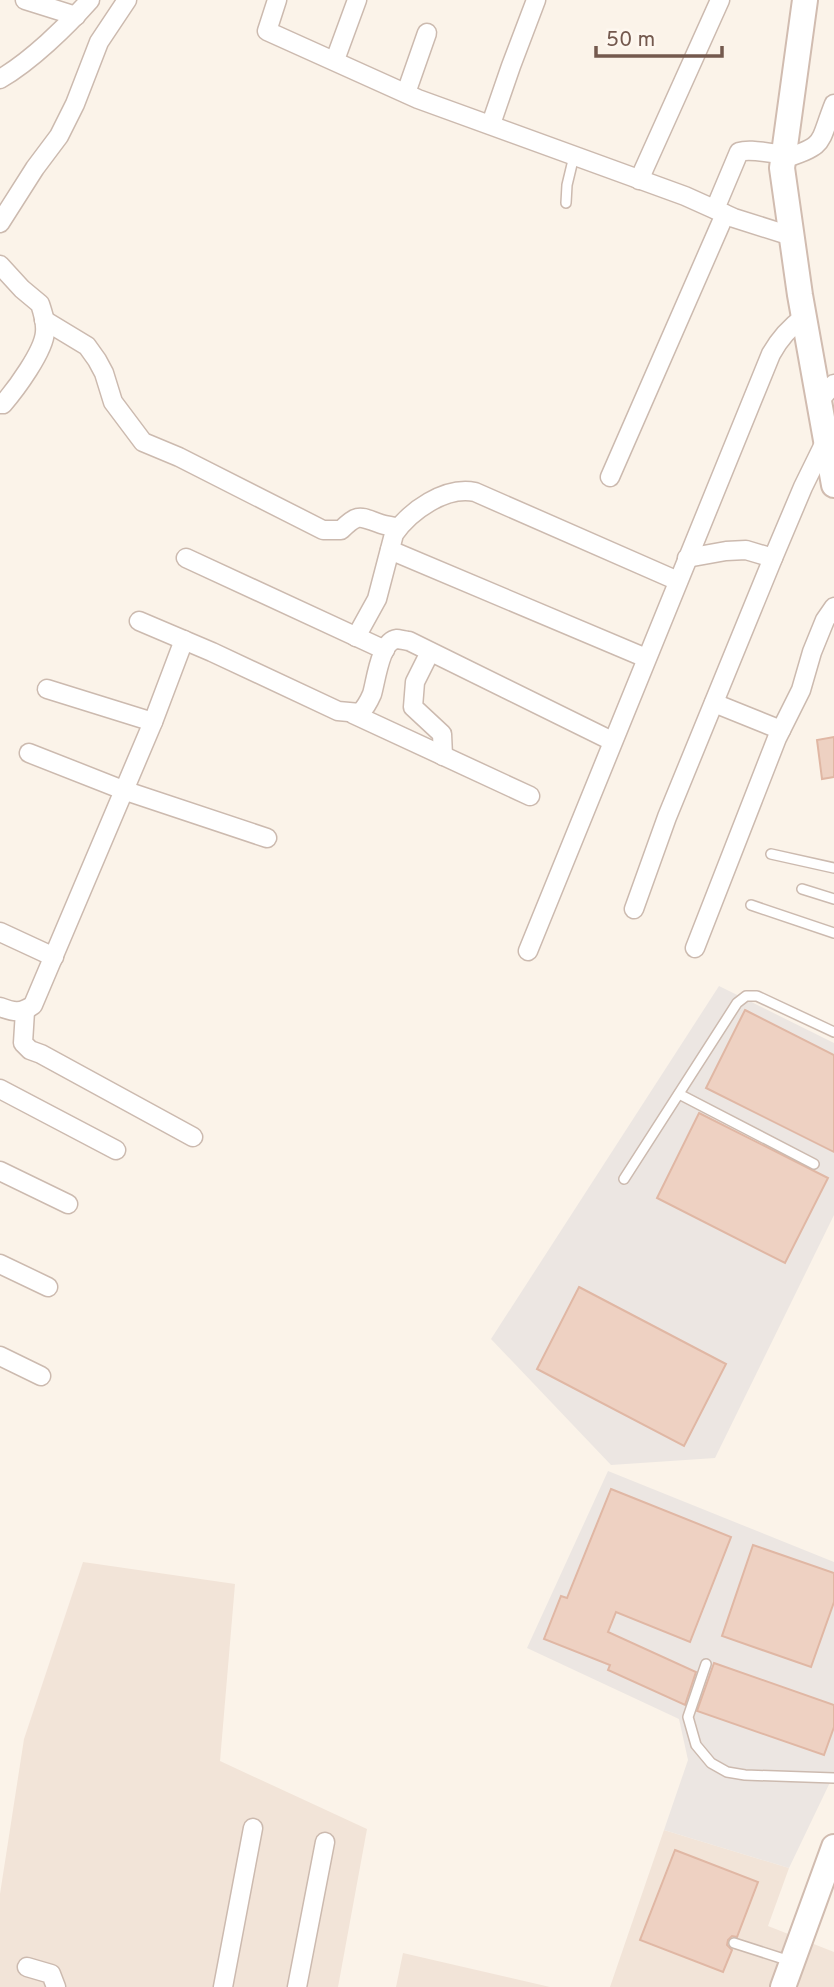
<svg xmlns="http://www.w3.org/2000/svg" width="834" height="1987" font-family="Overpass,sans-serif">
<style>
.residential{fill:#f2e4d8}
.industrial{fill:#ece6e2}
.building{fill:#eed1c2;stroke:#e0b7a4;stroke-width:2}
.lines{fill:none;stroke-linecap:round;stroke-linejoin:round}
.service-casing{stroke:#ccbaaf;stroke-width:12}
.minor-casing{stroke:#ccbaaf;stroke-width:21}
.secondary-casing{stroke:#d1bcb0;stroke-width:28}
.service{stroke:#fff;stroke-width:9}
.minor{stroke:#fff;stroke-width:18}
.secondary{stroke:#fff;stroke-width:24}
</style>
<rect width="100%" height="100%" fill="#fbf3e9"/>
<!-- residential -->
<g class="residential">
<path d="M83 1562 235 1584 220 1761 367 1829 338 1987H0V1894L24 1739Z"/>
<path d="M664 1830 789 1868 768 1926 834 1952V1987H610Z"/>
<path d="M403 1953 550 1987H396Z"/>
</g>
<!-- industrial -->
<g class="industrial">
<path d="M719 986 834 1043V1215L715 1458 611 1465 491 1339Z"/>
<path d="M608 1471 834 1562V1774L789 1868 664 1830 688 1760 679 1719 527 1648Z"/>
</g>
<!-- building -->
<g class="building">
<path d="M834 737V777L822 779 817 740Z"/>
<path d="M745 1010 834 1055V1152L706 1088Z"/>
<path d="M699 1113 828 1178 785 1263 657 1198Z"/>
<path d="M579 1287 726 1364 684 1446 537 1369Z"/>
<path d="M611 1489 731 1537 690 1642 616 1612 608 1632 696 1672 685 1705 608 1670 610 1665 544 1639 561 1596 567 1598Z"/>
<path d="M753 1545 834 1573V1602L811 1667 722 1636Z"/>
<path d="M714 1663 834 1705V1727L824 1755 697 1711Z"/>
<path d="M675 1850 758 1882 737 1937 732 1936 728 1940 727 1945 732 1950 723 1972 640 1940Z"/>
</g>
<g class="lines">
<defs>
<g id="service">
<path d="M566 203 567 185 574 156"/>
<path d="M771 854 834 868"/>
<path d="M802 889 834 899"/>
<path d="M751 905 834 933"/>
<path d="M679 1094 814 1164"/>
<path d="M624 1179 737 1003 746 996H757L834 1032"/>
<path d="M706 1664 688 1717 696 1745 711 1763 727 1772 745 1775 834 1778"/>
<path d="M734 1943 790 1961"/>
</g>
<g id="minor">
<path d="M25 0 76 16"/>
<path d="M277 0 267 31 418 99 685 196 734 218 791 236"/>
<path d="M335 60 357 0"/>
<path d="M0 79C31 61 66 27 90 0"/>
<path d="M406 93 427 33"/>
<path d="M491 124 511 66 536 0"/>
<path d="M783 159C827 145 818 144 834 104"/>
<path d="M639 180 720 0"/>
<path d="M715 209 739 152C751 148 770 154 784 154"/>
<path d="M0 223 35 168 59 136 75 104 99 42 127 0"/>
<path d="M0 265 22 289 40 304C43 313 46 322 45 332 44 351 16 389 3 404H0"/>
<path d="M44 320 87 346 97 360 104 373 113 402 143 442 179 457 323 530H341C359 512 360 517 381 524 387 526 393 526 398 528"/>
<path d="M819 401 834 384"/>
<path d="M610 477 725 214"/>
<path d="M390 550 646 658"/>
<path d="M186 558 385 650"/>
<path d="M687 558 726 551 746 550 773 558"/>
<path d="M139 621 212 652 338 711 360 713C365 708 369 701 372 694 376 681 380 641 397 639 399 639 407 641 409 641L612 741"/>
<path d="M356 637 377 599 394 534C410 511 445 486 475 492L678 581"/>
<path d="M430 652 415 682 413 707 442 734 443 756"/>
<path d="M47 689 153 722"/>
<path d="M714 703 781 730"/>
<path d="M353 714 530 796"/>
<path d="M29 753 123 790 267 838"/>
<path d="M634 909 667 817 773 558 803 487 826 440"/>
<path d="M0 932 54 957"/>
<path d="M695 948 777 738 801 690 812 652 825 620 834 607"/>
<path d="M528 951 771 354C780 338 789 328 804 317"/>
<path d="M0 1007C13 1012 21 1014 33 1005L153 722 184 640"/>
<path d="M25 1011 23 1043 30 1050 41 1054 193 1137"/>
<path d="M0 1089 116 1150"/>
<path d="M0 1171 68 1204"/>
<path d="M0 1264 48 1287"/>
<path d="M0 1356 41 1376"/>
<path d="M27 1967 51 1974 56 1987"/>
<path d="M223 1987 253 1828"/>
<path d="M297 1987 325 1842"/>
</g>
<g id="secondary">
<path d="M805 0 782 168 800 295 834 485"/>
<path d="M783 1987 834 1847"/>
</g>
</defs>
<!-- service casing -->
<use href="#service" class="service-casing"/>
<!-- minor casing -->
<use href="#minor" class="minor-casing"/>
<!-- secondary casing -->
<use href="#secondary" class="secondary-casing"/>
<!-- service -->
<use href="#service" class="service"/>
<!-- minor -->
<use href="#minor" class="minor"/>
<!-- secondary -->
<use href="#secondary" class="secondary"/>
</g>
<!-- scale -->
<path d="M596 46v10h126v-10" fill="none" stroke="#74594e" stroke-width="3.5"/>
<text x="606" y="46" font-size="21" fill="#74594e" stroke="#fef7ef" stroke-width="5" paint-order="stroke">50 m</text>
</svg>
